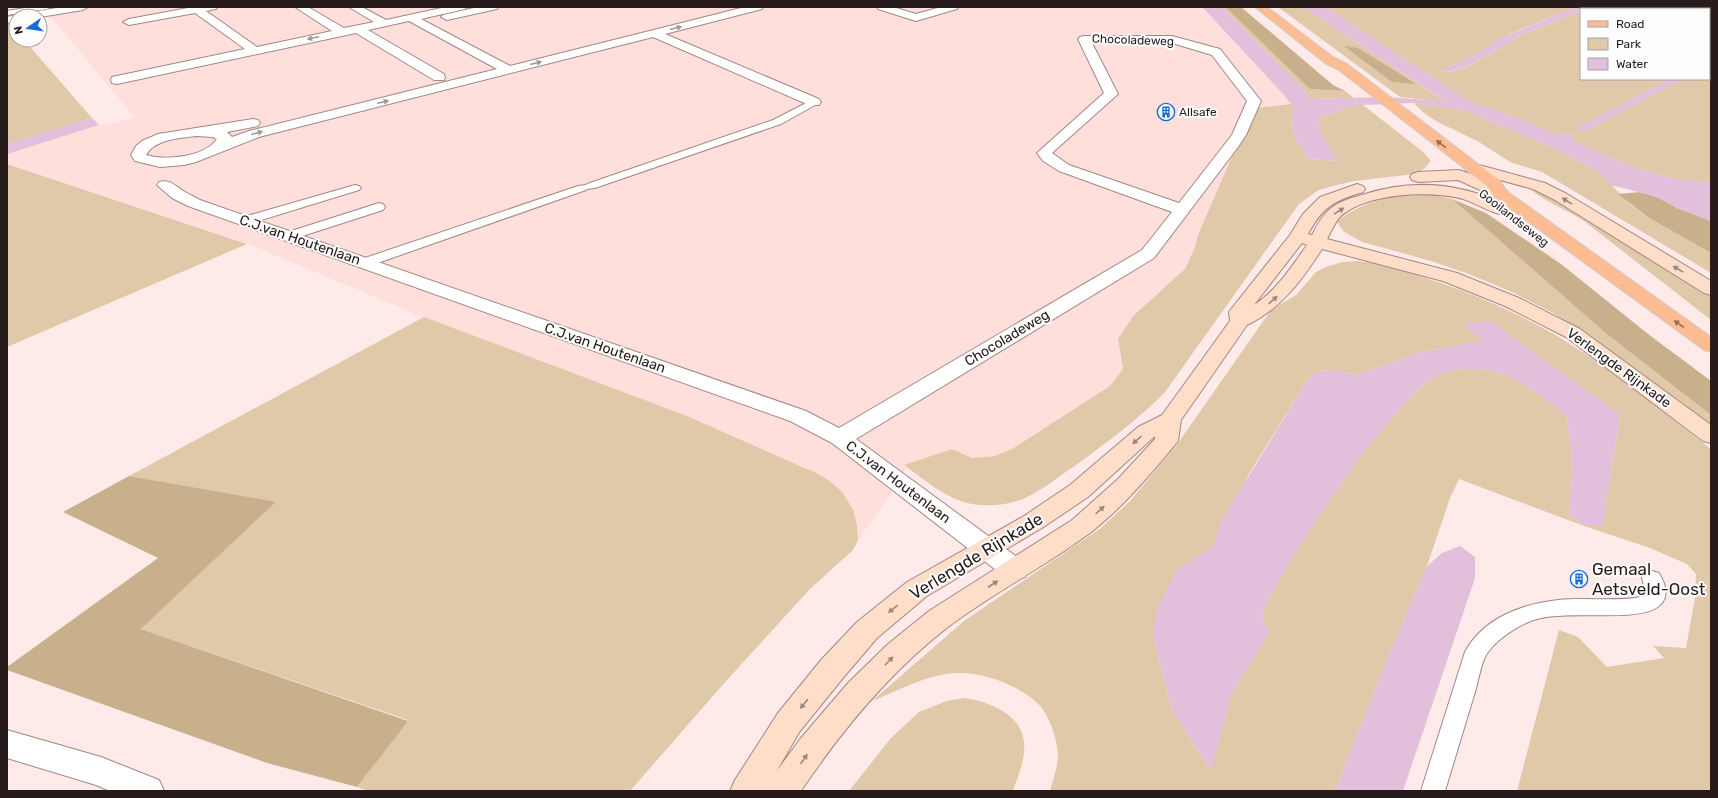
<svg xmlns="http://www.w3.org/2000/svg" width="1718" height="798" font-family="Rubik,sans-serif">
<style>
.built{fill:#fedfdb}
.green{fill:#e0c9a8;fill-rule:evenodd}
.forest{fill:#c8b08d}
.water{fill:#e2bfda}
.lines{fill:none;stroke-linecap:round;stroke-linejoin:round}
.lane-casing{stroke:#a38784;stroke-width:2}
.street-casing{stroke:#a38784;stroke-width:2}
.secondary-casing{stroke:#a38784;stroke-width:2}
.primary-casing{stroke:#cfcdcd;stroke-width:2}
.lane{fill:#fff;fill-rule:evenodd}
.street{fill:#fff;fill-rule:evenodd}
.secondary{fill:#fedec9;fill-rule:evenodd}
.primary{fill:#febc92;fill-rule:evenodd}
.oneway{fill:#9e9998}
.oneway2{fill:#926c56}
.oneway3{fill:#9d877b}
.labels{text-anchor:middle;dominant-baseline:central;stroke-width:4;stroke-linejoin:round;paint-order:stroke}
.far-street-label{font-size:12px;fill:#271c1b;stroke:#fdfdfd}
.far-poi-label{font-size:12px;fill:#271c1b;stroke:#fdfdfd;text-anchor:start}
.street-label{font-size:14px;fill:#271c1b;stroke:#fdfdfd}
.near-street-label{font-size:17px;fill:#271c1b;stroke:#fdfdfd}
.near-poi-label{font-size:17px;fill:#271c1b;stroke:#fdfdfd;text-anchor:start}
</style>
<rect width="100%" height="100%" fill="#feebe9"/>
<!-- built -->
<path class="built" d="M7 7H1201L1284 95 1291 104 1257 108 1248 119 1198 235 1195 247 1185 269 1133 316 1118 339 1123 369 1110 386 1012 449 995 456 972 458 952 449 908 464 899 482 858 540 857 525 853 510 687 416 437 323 246 243 7 164V154L99 125 135 118 53 19 36 11H7Z"/>
<!-- green -->
<g class="green">
<path d="M1222 7H1225L1310 89 1345 91 1354 98 1310 99 1304 90Z"/>
<path d="M1278 7H1303L1446 102 1400 97Z"/>
<path d="M1326 7H1575L1510 34 1475 55 1442 71C1459 78 1507 42 1524 34 1543 26 1562 19 1581 11V79H1669L1576 129 1584 132 1682 79H1709V65L1711 64V182C1663 183 1618 161 1575 142L1569 137 1575 135 1569 133 1562 134 1551 132 1521 119 1469 101Z"/>
<path d="M1591 7H1711V56L1709 57V9H1586Z"/>
<path d="M7 21 16 30V40H24L92 118 7 144Z"/>
<path d="M1414 103 1462 110 1552 147 1599 172 1630 204 1649 218 1711 253V273L1542 172 1510 162 1479 142 1436 121 1424 113Z"/>
<path d="M1291 104 1294 108 1291 124 1297 141 1308 159 1338 161 1326 142 1318 124 1321 117 1354 105H1363L1422 151 1431 161 1425 168 1415 174 1354 181 1333 186 1319 190 1299 204 1165 392C1138 420 1107 442 1076 465 1059 476 1043 490 1025 498 1010 505 987 507 972 504 946 499 925 480 904 465L952 449 972 458 995 456 1012 449 1110 386 1123 369 1118 339 1133 316 1185 269 1195 247 1198 235 1248 119 1257 108Z"/>
<path d="M7 164 247 244 7 347Z"/>
<path d="M1530 189 1546 194 1561 202 1711 296V320L1584 221C1567 210 1546 202 1530 189Z"/>
<path d="M1429 194 1452 199 1609 336 1711 415V424L1591 337 1553 313 1512 292 1466 273 1431 261 1362 242 1343 231 1337 222C1340 218 1345 216 1349 213 1374 198 1400 195 1429 194Z"/>
<path d="M1358 261C1386 264 1412 273 1438 282 1473 294 1508 309 1541 327 1602 360 1656 407 1711 449V791H1517L1559 630 1578 637 1607 667 1664 658 1653 646 1686 648 1695 598 1696 574 1687 564 1650 548 1584 526 1459 479 1450 498 1427 566 1387 659 1335 791H1050C1053 780 1058 766 1058 755 1057 739 1051 720 1041 707 1025 688 986 673 962 673 931 672 900 690 872 701L964 621 1101 528 1130 501 1176 446 1271 310 1296 295 1316 272 1326 267 1342 262ZM1485 341 1620 416 1603 525 1584 526 1569 515 1573 466 1567 419 1565 415C1532 387 1498 361 1451 371 1440 374 1428 380 1420 388 1373 434 1336 490 1301 544 1289 563 1278 580 1269 600 1267 604 1264 609 1263 613 1261 621 1266 627 1269 633L1232 693 1210 769 1172 711 1153 635 1177 571 1213 546 1250 472 1308 379 1319 371 1329 370 1357 375 1421 352Z"/>
<path d="M424 317 687 416 816 473 830 481 843 493 853 510 857 525 858 540 853 550 810 589 726 681 630 791H368L357 787 408 720 141 629 275 503 129 476Z"/>
<path d="M964 698C993 702 1028 717 1024 752 1023 765 1017 779 1013 791H849L891 738 919 712 947 701Z"/>
</g>
<!-- forest -->
<g class="forest">
<path d="M1225 7H1241L1333 85 1345 91 1310 89Z"/>
<path d="M1344 46 1358 48 1416 84 1392 82Z"/>
<path d="M1640 192 1657 197 1677 208 1711 221V253L1649 218 1618 194Z"/>
<path d="M1452 199 1486 213 1561 264 1648 334 1711 381V415L1609 336Z"/>
<path d="M129 476 276 502 141 629 408 721 357 787 267 763 7 670V667L158 558 63 512Z"/>
</g>
<!-- water -->
<g class="water">
<path d="M1202 7H1222L1304 90 1310 99 1383 97 1445 101 1303 7H1326L1469 101 1521 119 1551 132 1562 134 1569 133 1575 135 1570 137 1575 142C1618 161 1663 183 1711 182V221L1677 208 1657 197 1611 185 1599 172 1552 147 1462 110 1414 103 1363 105C1348 106 1335 112 1321 117L1318 124 1326 142 1338 161 1308 159 1297 141 1291 123 1294 108 1284 95Z"/>
<path d="M1575 7H1591L1581 9V11C1562 19 1542 26 1524 34 1505 43 1460 77 1441 71L1475 55 1497 40Z"/>
<path d="M1669 79H1682L1584 132 1575 129Z"/>
<path d="M92 118 99 125 7 154V144Z"/>
<path d="M1491 321 1620 415 1603 526H1584L1569 515 1573 466 1567 419 1565 415C1532 387 1498 361 1451 371 1440 374 1428 380 1420 388 1373 434 1336 490 1301 544 1289 563 1278 580 1269 600 1267 604 1264 609 1263 613 1261 621 1266 627 1269 633L1232 693 1211 770 1172 711 1153 635 1158 606 1177 570 1213 546 1220 523 1308 379 1319 371 1329 370 1357 375 1421 352 1484 341 1463 324Z"/>
<path d="M1460 546 1475 557V578L1403 791H1335L1387 659 1427 566 1442 553Z"/>
</g>
<g class="lines">
<defs>
<g id="lane">
<path d="M31 7H51L47 9 7 15V11Z"/>
<path d="M814 99 817 100 819 102 817 104 781 124 595 188 587 189 586 190 369 266H359L357 263 359 260 578 186 586 185 587 184 773 120Z"/>
<path d="M355 185 359 186 361 188 359 190 248 224H240L238 221 240 218Z"/>
<path d="M379 203 383 204 385 207 383 210 293 239H285L283 236 285 233Z"/>
<path d="M1652 571 1659 573C1665 583 1670 597 1659 606 1636 625 1558 606 1526 623 1510 631 1496 640 1486 655 1481 664 1478 682 1475 692 1465 725 1455 758 1445 791H1421L1465 652C1483 618 1522 604 1558 600 1585 597 1614 602 1641 597L1646 594 1642 578 1645 573Z"/>
</g>
<g id="street">
<path d="M63 7H88L83 10 40 17 22 16 27 13Z"/>
<path d="M188 7H217L216 9 206 11 257 47 332 31 295 7H308L344 28 374 22 349 7H362L386 20 446 7H466L465 9 421 19 510 66 745 7H763L762 9 665 34 819 99 821 102 819 105H809L653 37 259 137 196 162 184 165 160 167 135 161 131 155 136 146 142 141 158 134 253 119 258 120 260 123 258 126 227 132 232 137 249 131 497 69 409 21 368 30 444 74 445 77 444 80H434L356 33 117 84 112 83 111 80 112 77 245 49 195 13 129 25 123 22 129 19 188 8ZM197 136 212 137 217 139C205 157 165 161 146 155 155 139 180 138 197 136Z"/>
<path d="M478 7H498L497 9 447 20 441 17 443 15Z"/>
<path d="M877 7H893L916 14 941 7H958L957 9 916 21 878 9Z"/>
<path d="M16 15 20 16H16V21L7 23V17Z"/>
<path d="M1084 36H1172L1220 49 1261 101 1246 135 1238 147 1154 258 856 439 1025 563 1028 570 1025 577 1015 580 1005 577 832 443 790 421 188 206 172 198 157 185 159 182C171 179 176 187 185 192 190 195 195 197 200 200L806 411 839 428 1142 250 1172 212 1059 171 1043 161 1037 153 1104 93 1078 39 1080 37ZM1092 43H1172L1212 55 1247 101 1232 135 1179 203 1069 165 1052 153 1118 94Z"/>
<path d="M7 730 101 757 159 780 164 791H110L96 785 7 758Z"/>
</g>
<g id="secondary">
<path d="M1472 163 1545 183 1567 194 1711 281V295L1704 293 1555 200 1533 189 1467 171 1464 168 1467 165Z"/>
<path d="M1459 170 1482 178 1508 192 1510 195 1508 198 1502 200 1458 180 1418 182 1412 180 1410 177 1412 174 1418 172Z"/>
<path d="M1357 184 1363 186 1365 189 1363 192C1333 201 1323 207 1308 234L1312 235C1316 227 1321 217 1329 210 1338 202 1350 198 1362 195 1412 178 1462 183 1509 206L1511 210 1509 214C1495 217 1477 203 1463 199 1431 190 1364 193 1339 218 1334 224 1331 232 1327 239L1457 273 1519 298 1580 329 1711 425V443L1703 441 1566 337 1505 306 1443 281 1322 249C1302 280 1281 309 1247 325L1181 420 1178 441 1174 446C1148 477 1122 508 1090 533 1044 567 993 593 948 627 890 672 842 730 801 791H765L766 789 765 791H730L735 780 778 713 821 660 857 622 907 582 1024 516 1070 485 1138 427 1162 415 1230 321 1229 312 1232 308 1290 235 1303 214 1320 197ZM1302 243 1307 245C1292 266 1277 290 1254 305ZM1155 436V439L1118 479 1072 520 929 611 888 644 848 683 801 738 776 772 800 731 843 678 877 638 927 596 1042 528 1088 497Z"/>
</g>
<path id="primary" d="M1255 7H1267L1333 57 1347 64 1499 180 1508 192 1711 337V352L1704 350 1496 198 1487 186 1339 70 1325 63Z"/>
</defs>
<!-- lane casing -->
<use href="#lane" class="lane-casing"/>
<!-- street casing -->
<use href="#street" class="street-casing"/>
<!-- secondary casing -->
<use href="#secondary" class="secondary-casing"/>
<!-- primary casing -->
<use href="#primary" class="primary-casing"/>
<!-- lane -->
<use href="#lane" class="lane"/>
<!-- street -->
<use href="#street" class="street"/>
<!-- secondary -->
<use href="#secondary" class="secondary"/>
<!-- primary -->
<use href="#primary" class="primary"/>
</g>
<!-- one-way arrows -->
<defs><path id="oneway-solid" d="M-6-.8H1V-3.2L6.5 0L1 3.2V.8H-6Z"/></defs>
<g class="oneway">
<use href="#oneway-solid" transform="translate(676 28) rotate(-14)"/>
<use href="#oneway-solid" transform="translate(313 38) rotate(168)"/>
<use href="#oneway-solid" transform="translate(536 63) rotate(-14)"/>
<use href="#oneway-solid" transform="translate(383 102) rotate(-14)"/>
<use href="#oneway-solid" transform="translate(257 133) rotate(-15)"/>
</g>
<g class="oneway2">
<use href="#oneway-solid" transform="translate(1441 144) rotate(-142)"/>
<use href="#oneway-solid" transform="translate(1679 324) rotate(-145)"/>
</g>
<g class="oneway3">
<use href="#oneway-solid" transform="translate(1567 201) rotate(-148)"/>
<use href="#oneway-solid" transform="translate(1339 211) rotate(-32)"/>
<use href="#oneway-solid" transform="translate(1678 269) rotate(-149)"/>
<use href="#oneway-solid" transform="translate(1273 300) rotate(-42)"/>
<use href="#oneway-solid" transform="translate(1137 440) rotate(138)"/>
<use href="#oneway-solid" transform="translate(1100 510) rotate(-42)"/>
<use href="#oneway-solid" transform="translate(993 584) rotate(-33)"/>
<use href="#oneway-solid" transform="translate(893 609) rotate(141)"/>
<use href="#oneway-solid" transform="translate(889 661) rotate(-46)"/>
<use href="#oneway-solid" transform="translate(804 704) rotate(129)"/>
<use href="#oneway-solid" transform="translate(804 759) rotate(-55)"/>
</g>
<!-- icons -->
<defs>
<symbol id="building-ring" viewBox="-11 -11 22 22"><circle r="9.5" fill="#fdfdfd" stroke="#176cd6" stroke-width="1.5"/><path d="M-4-6H4V6H1V3H-1V6H-4ZM-2.5-4.3h1.7v1.8h-1.7ZM.8-4.3h1.7v1.8H.8ZM-2.5-1h1.7V.8h-1.7ZM.8-1h1.7V.8H.8Z" fill="#176cd6"/></symbol>
</defs>
<g fill-rule="evenodd">
<use href="#building-ring" x="1156" y="102" width="20" height="20"/>
<use href="#building-ring" x="1569" y="569" width="20" height="20"/>
</g>
<g class="labels">
<!-- far-street labels -->
<g class="far-street-label">
<text transform="translate(1133 40) rotate(2)">Chocoladeweg</text>
<text transform="translate(1514 218) rotate(38)">Gooilandseweg</text>
</g>
<!-- far-poi labels -->
<g class="far-poi-label">
<text x="1179" y="112">Allsafe</text>
</g>
<!-- street labels -->
<g class="street-label">
<text transform="translate(300 240) rotate(19)">C.J.van Houtenlaan</text>
<text transform="translate(1007 338) rotate(-31)">Chocoladeweg</text>
<text transform="translate(605 348) rotate(19)">C.J.van Houtenlaan</text>
<text transform="translate(1619 368) rotate(36)">Verlengde Rijnkade</text>
<text transform="translate(898 482) rotate(37)">C.J.van Houtenlaan</text>
</g>
<!-- near-street labels -->
<g class="near-street-label">
<text transform="translate(976 556) rotate(-31)">Verlengde Rijnkade</text>
</g>
<!-- near-poi labels -->
<g class="near-poi-label">
<text x="1592" y="569">Gemaal<tspan x="1592" dy="20">Aetsveld-Oost</tspan></text>
</g>
</g>
<!-- border -->
<rect width="1718" height="798" fill="none" stroke="#271c1b" stroke-width="16"/>
<!-- legend -->
<rect x="1580" y="8" width="130" height="72" fill="#fdfdfd" stroke="#a7a3a3"/>
<rect x="1588" y="21" width="20" height="6" fill="#febc92" stroke="#a7a3a3"/>
<text x="1616" y="28" font-size="12" fill="#271c1b">Road</text>
<rect x="1588" y="38" width="20" height="12" fill="#e0c9a8" stroke="#a7a3a3"/>
<text x="1616" y="48" font-size="12" fill="#271c1b">Park</text>
<rect x="1588" y="58" width="20" height="12" fill="#e2bfda" stroke="#a7a3a3"/>
<text x="1616" y="68" font-size="12" fill="#271c1b">Water</text>
<!-- north arrow -->
<g transform="translate(28 28) rotate(257)"><circle r="19" fill="#fdfdfd" stroke="#a7a3a3"/>
<path d="M0-3L7 15L0 10L-7 15Z" fill="#176cd6"/>
<text y="-6" font-size="11" font-weight="bold" text-anchor="middle" fill="#271c1b">N</text>
</g>
</svg>
